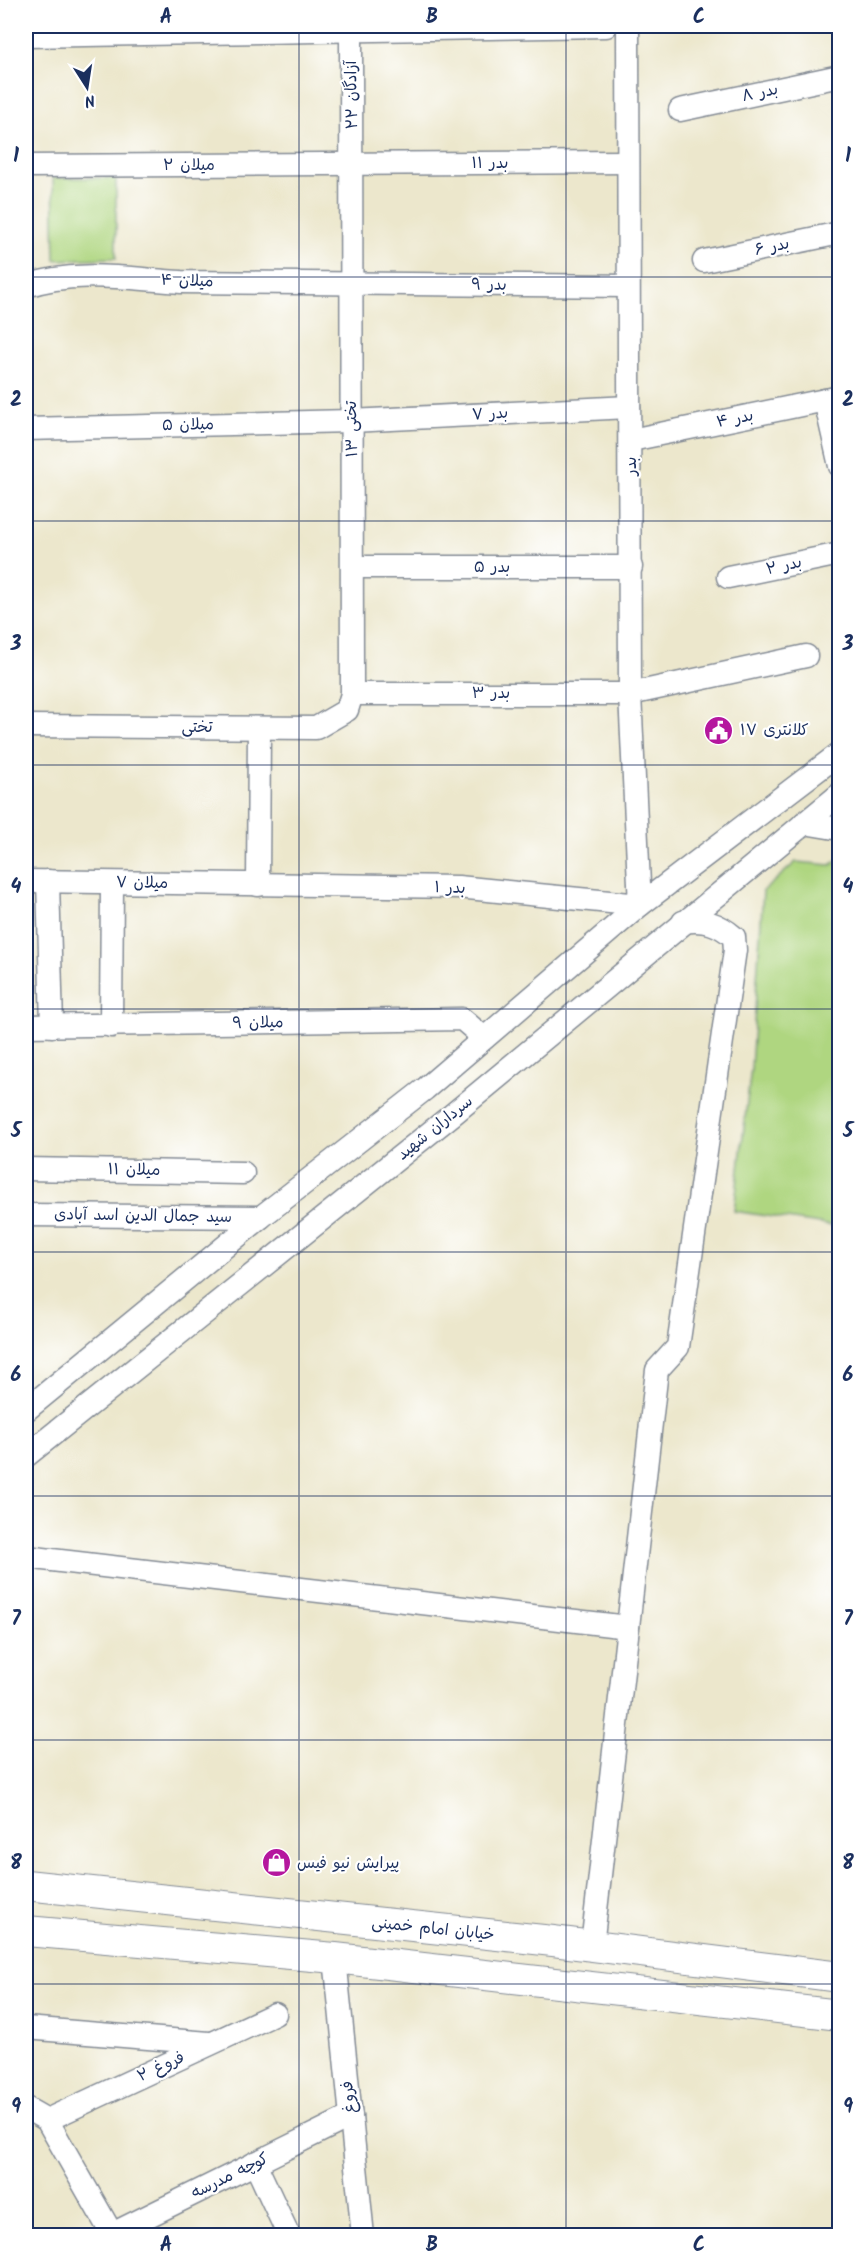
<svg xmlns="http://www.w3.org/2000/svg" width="865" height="2261" font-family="Kalam,'Playpen Sans Arabic',sans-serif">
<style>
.green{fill:#afd680;stroke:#65826f;stroke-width:1.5}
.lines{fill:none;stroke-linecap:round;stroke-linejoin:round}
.minor-casing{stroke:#848b95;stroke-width:25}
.major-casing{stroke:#848b95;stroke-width:32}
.minor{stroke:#fff;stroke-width:22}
.major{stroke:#fff;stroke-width:30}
.grid{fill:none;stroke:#1b2f5e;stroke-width:1.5;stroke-opacity:0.55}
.labels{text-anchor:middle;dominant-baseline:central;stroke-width:4.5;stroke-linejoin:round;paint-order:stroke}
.street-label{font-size:16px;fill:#1b2f5e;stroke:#fff}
.poi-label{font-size:16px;fill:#1b2f5e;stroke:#fff;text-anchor:start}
.neatline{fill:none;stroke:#1b2f5e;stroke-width:2}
.grid-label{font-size:20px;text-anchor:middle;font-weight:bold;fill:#1b2f5e}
</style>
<rect width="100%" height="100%" fill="#fff"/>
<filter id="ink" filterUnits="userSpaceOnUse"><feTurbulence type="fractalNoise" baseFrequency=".0167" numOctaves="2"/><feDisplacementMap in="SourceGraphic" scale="12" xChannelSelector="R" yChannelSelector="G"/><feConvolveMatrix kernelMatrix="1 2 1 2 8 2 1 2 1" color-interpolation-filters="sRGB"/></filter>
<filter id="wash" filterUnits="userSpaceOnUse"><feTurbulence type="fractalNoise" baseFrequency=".008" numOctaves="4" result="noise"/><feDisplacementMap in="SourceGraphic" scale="24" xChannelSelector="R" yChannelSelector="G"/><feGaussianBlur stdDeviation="1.35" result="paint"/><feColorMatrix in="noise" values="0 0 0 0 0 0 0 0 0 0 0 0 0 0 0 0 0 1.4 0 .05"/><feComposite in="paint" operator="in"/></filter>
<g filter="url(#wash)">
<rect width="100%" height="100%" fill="#ece7cc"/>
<!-- green -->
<g class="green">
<path d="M53 178H116V258L55 260Z"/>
<path d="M839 858V1227L734 1211 751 1068 763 891 796 862 831 865Z"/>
</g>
</g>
<g filter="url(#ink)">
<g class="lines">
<defs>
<g id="minor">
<path d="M26 36 606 26"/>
<path d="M680 110 840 76"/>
<path d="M26 166 628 162"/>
<path d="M704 261 840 233"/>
<path d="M26 286C75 269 130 279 181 282L628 286"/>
<path d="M825 400 840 466"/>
<path d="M26 429 351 421 629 407"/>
<path d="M631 440 840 397"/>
<path d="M353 567H631"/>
<path d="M728 577 840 554"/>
<path d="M352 694H630L806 656"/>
<path d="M26 726 316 728 347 710 352 694 351 26"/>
<path d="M804 823 840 829"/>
<path d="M26 881 458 887 640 905 630 694 628 26"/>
<path d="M48 881 52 1026"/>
<path d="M258 885 259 728"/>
<path d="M26 1026 462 1019 484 1038"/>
<path d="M111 1026 112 883"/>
<path d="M26 1169 243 1173"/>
<path d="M26 1215 261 1217"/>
<path d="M26 1410 261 1217 425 1089 640 905 840 753"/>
<path d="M26 1456 452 1115 840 794"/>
<path d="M26 1557 628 1627"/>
<path d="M592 1946 657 1370 678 1347 735 950 734 937C718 923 704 919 683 922"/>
<path d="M335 1958 363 2236"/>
<path d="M26 2028 209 2043"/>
<path d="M26 2108 47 2120 113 2236"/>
<path d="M47 2120 275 2014"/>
<path d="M255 2163 289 2236"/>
<path d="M108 2236 351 2116"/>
</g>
<g id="major">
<path d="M26 1885 553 1941 840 1977"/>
<path d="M26 1931 335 1958 840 2015"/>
</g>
</defs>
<!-- minor casing -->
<use href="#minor" class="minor-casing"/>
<!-- major casing -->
<use href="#major" class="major-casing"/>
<!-- minor -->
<use href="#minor" class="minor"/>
<!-- major -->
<use href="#major" class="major"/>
</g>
</g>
<!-- grid -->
<path class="grid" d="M299 26V2236M566 26V2236M26 277H840M26 521H840M26 765H840M26 1009H840M26 1252H840M26 1496H840M26 1740H840M26 1984H840"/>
<!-- icons -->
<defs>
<symbol id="civic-disc" viewBox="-11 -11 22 22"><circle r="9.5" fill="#b5179e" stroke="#fff"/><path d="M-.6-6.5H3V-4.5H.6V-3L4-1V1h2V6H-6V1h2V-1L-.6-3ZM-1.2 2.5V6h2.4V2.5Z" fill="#fff"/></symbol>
<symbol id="shop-disc" viewBox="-11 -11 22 22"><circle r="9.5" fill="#b5179e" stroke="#fff"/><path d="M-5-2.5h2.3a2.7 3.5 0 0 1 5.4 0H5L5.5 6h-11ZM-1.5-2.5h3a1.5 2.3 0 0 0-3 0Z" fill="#fff"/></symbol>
</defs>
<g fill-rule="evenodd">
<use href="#civic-disc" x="702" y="714" width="33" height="33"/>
<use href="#shop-disc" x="260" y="1846" width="33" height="33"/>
</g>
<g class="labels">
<!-- street labels -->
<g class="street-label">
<text transform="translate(760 93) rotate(-12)">بدر ۸</text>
<text transform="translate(352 95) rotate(-91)">آزادگان ۲۲</text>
<text x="490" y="163">بدر ۱۱</text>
<text x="189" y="165">میلان ۲</text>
<text transform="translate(772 247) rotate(-12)">بدر ۶</text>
<text transform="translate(187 281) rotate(2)">میلان ۴</text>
<text transform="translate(489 285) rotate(1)">بدر ۹</text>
<text transform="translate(490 414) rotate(-3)">بدر ۷</text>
<text transform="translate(735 419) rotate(-11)">بدر ۴</text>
<text transform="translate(188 425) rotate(-1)">میلان ۵</text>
<text transform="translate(352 429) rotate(-91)">تختی ۱۳</text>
<text transform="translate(631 466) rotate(-90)">بدر</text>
<text transform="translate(784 566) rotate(-12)">بدر ۲</text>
<text x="492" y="567">بدر ۵</text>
<text x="491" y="693">بدر ۳</text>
<text x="197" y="727">تختی</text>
<text transform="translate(142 883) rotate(1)">میلان ۷</text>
<text transform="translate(450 888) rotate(2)">بدر ۱</text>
<text transform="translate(258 1023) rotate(-1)">میلان ۹</text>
<text transform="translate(435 1128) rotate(-39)">سرداران شهید</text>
<text transform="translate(134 1170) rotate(1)">میلان ۱۱</text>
<text transform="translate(143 1216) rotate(1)">سید جمال الدین اسد آبادی</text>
<text transform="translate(433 1929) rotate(6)">خیابان امام خمینی</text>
<text transform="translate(161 2067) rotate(-25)">فروغ ۲</text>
<text transform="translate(349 2097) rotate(-96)">فروغ</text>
<text transform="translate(230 2176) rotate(-26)">کوچه مدرسه</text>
</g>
<!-- poi labels -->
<g class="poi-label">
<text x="740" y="730">کلانتری ۱۷</text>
<text x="297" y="1863">پیرایش نیو فیس</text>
</g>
</g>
<!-- margin -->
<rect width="865" height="2261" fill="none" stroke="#fff" stroke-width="66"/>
<!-- north arrow -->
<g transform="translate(87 87) rotate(168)" stroke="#ffffff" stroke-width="4.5" paint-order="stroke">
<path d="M0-4.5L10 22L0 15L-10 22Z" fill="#1b2f5e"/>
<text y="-9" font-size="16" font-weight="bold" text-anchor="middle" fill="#1b2f5e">N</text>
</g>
<rect x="33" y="33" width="799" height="2195" class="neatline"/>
<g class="grid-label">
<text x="166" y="23">A</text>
<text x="432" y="23">B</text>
<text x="699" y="23">C</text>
<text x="16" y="162">1</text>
<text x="848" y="162">1</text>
<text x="16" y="406">2</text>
<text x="848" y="406">2</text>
<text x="16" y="650">3</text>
<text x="848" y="650">3</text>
<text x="16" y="893">4</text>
<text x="848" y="893">4</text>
<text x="16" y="1137">5</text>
<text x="848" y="1137">5</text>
<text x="16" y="1381">6</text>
<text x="848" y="1381">6</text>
<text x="16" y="1625">7</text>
<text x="848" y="1625">7</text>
<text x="16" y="1869">8</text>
<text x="848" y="1869">8</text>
<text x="16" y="2113">9</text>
<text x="848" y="2113">9</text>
<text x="166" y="2251">A</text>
<text x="432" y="2251">B</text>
<text x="699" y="2251">C</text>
</g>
</svg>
